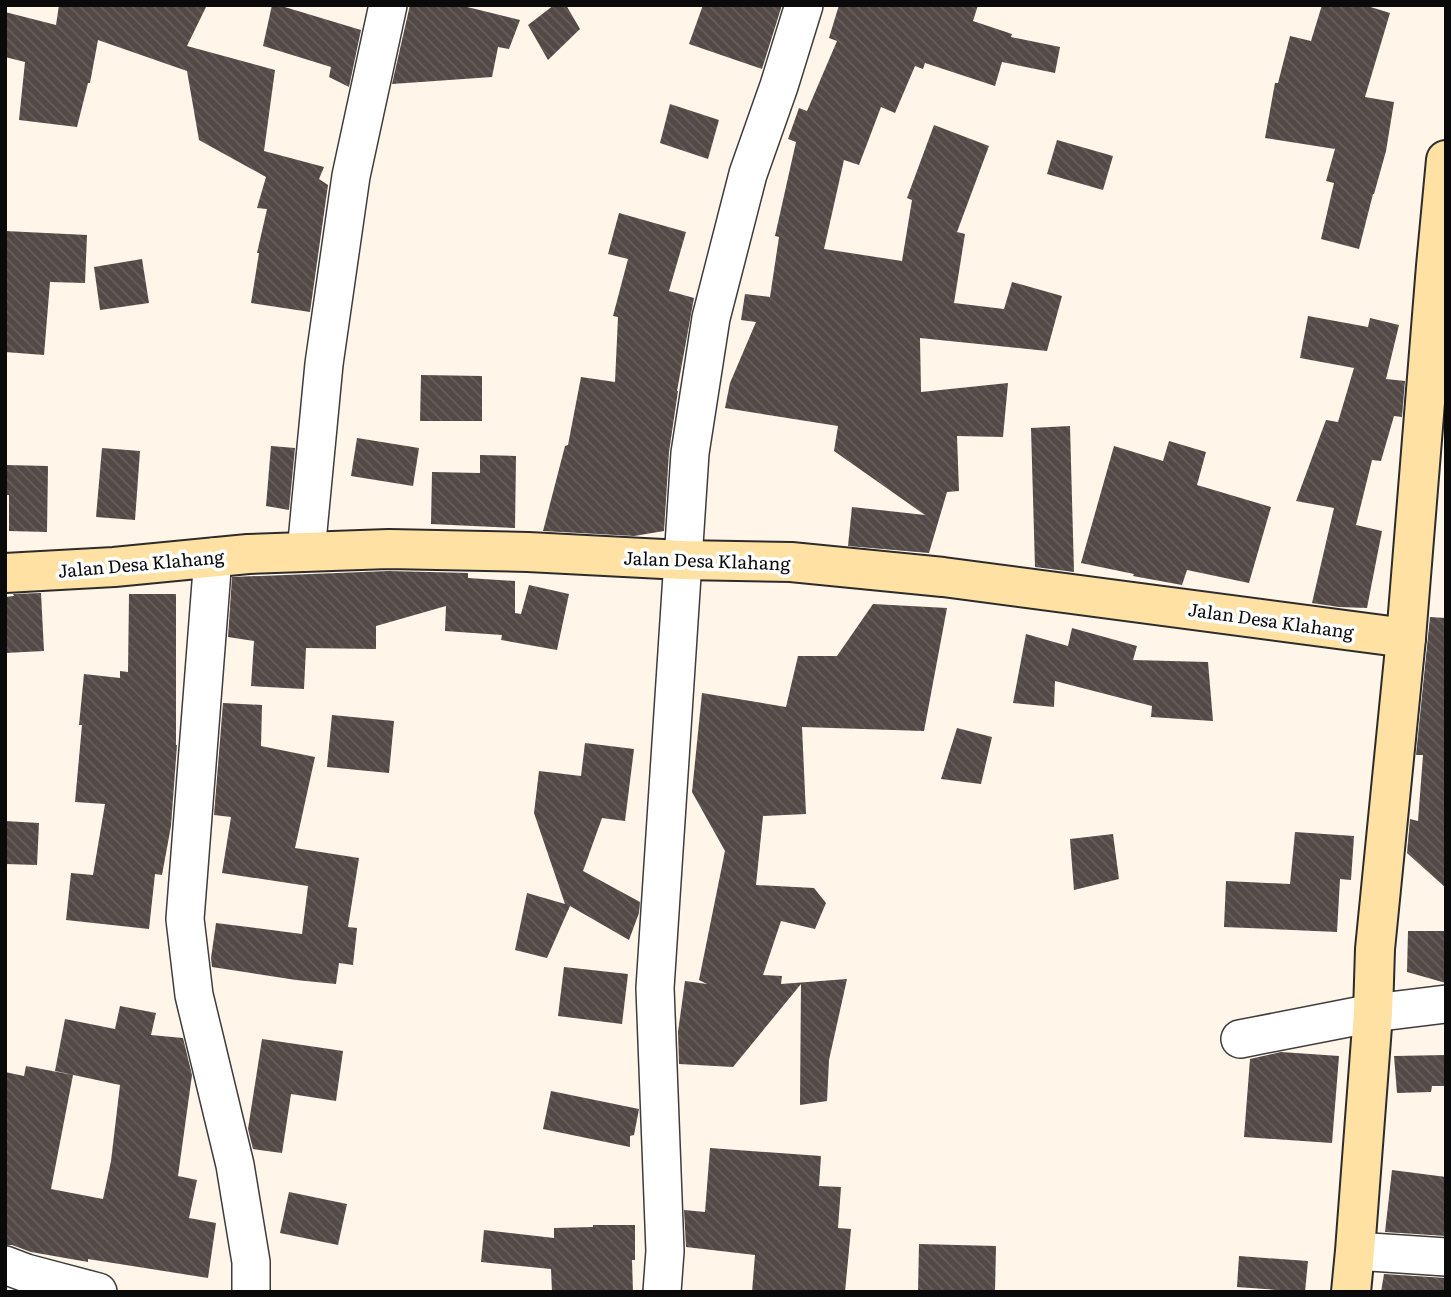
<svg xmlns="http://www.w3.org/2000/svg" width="1451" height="1297" font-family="Literata,serif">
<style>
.building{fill:url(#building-back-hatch)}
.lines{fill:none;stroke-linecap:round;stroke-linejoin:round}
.street-casing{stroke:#3d3d3d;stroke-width:40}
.secondary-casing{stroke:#2c2c2c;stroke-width:42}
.street{stroke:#fff;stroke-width:37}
.secondary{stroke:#ffe1a3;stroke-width:38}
.labels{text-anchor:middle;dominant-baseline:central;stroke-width:7;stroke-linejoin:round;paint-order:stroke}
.street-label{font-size:18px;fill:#0a0a0a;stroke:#fff}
</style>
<defs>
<pattern id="building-back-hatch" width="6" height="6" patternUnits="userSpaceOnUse" patternTransform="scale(1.75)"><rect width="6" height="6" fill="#534947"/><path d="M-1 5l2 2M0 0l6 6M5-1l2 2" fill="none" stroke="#675f5d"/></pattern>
</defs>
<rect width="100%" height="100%" fill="#fff5e8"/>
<!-- building -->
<g class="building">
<path d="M59 5H207L187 46 275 70 264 151 324 167 319 179 328 185 310 312 251 303 259 253H257L267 209 257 208 266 177 199 140 187 71 98 40 90 83H88L77 127 19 120 25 62 5 57V12L56 25Z"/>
<path d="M272 5H278L361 30 349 87 329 77 331 67 263 46Z"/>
<path d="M410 5H459L520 20 509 49 498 47 492 77 392 84Z"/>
<path d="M554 5H566L580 29 548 60 528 25Z"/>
<path d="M703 5H782L762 69 689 44Z"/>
<path d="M839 5H978L973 21 1012 34 1011 37 1060 47 1055 73 1002 62 995 86 925 63 923 69 915 66 895 113 881 107 859 165 844 160 824 249 902 261 912 200 907 198 934 125 989 146 957 232 965 234 954 303 1004 309 1012 282 1062 296 1047 351 920 338 921 392 1008 383 1003 437 957 436 959 491 947 492 929 553 848 546 852 507 925 515 834 451 838 426 725 408 730 383 756 322 741 320 745 294 770 297 779 237 775 236 796 142 788 139 799 108 807 111 837 41 829 38Z"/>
<path d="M1322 5H1364L1390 13 1365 97 1394 102 1386 151 1374 194H1373L1359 249 1321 239 1334 183 1326 181 1335 149 1265 138 1275 83H1278L1290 36 1311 41Z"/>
<path d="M670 104 719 120 708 159 660 143Z"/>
<path d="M1057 140 1113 156 1103 190 1047 174Z"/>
<path d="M619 213 686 232 669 291 694 298 677 391H678L669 452 664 531 634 536 543 531 565 446 568 445 581 377 615 382 618 317 613 316 628 259 608 254Z"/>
<path d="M5 231 87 235 85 283 50 282 44 355 5 352Z"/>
<path d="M142 259 149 303 100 310 94 267Z"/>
<path d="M1308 316 1368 327 1370 318 1399 325 1386 379 1405 381 1402 417 1394 416 1381 461 1372 460 1356 525 1382 531 1367 608 1339 607 1312 603 1334 508 1296 501 1326 420 1338 422 1354 368 1300 358Z"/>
<path d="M421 375 482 376V421H420Z"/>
<path d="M1070 426 1074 572 1035 567 1031 428Z"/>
<path d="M357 438 419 448 413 486 351 476Z"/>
<path d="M1169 441 1206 452 1197 485 1271 507 1249 583 1187 570 1182 585 1133 576 1134 574 1081 563 1114 446 1163 461Z"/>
<path d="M271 446 295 448 289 510 266 506Z"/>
<path d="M102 448 140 451 135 520 96 517Z"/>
<path d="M480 455 516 456 515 528 431 524 432 472 480 473Z"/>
<path d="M5 465 48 466 47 532 9 531V495H5Z"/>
<path d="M389 571 468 573V578L515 581V613L521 614 529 585 569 594 557 650 501 640 502 635 445 631 446 606 376 626V649L306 648 304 689 251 686 254 641 228 637 232 577Z"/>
<path d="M41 593 44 651 5 653V597L14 596 13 594Z"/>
<path d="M129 594H176V745H177L171 826 162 875 155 874 149 929 66 920 71 873 93 875 105 804 75 802 82 725H79L84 674 120 678V671L128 672Z"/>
<path d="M873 604 947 608 924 731 802 727 806 814 763 816 756 885 814 888 826 903 815 929 781 921 763 975 782 976 781 984 847 979 829 1060 827 1101 800 1105 801 984 733 1067 679 1064 678 1032 685 981 707 984 699 980 725 851 692 792 702 693 786 707 798 656H837Z"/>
<path d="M1430 617 1446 618V888L1407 853 1410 819 1418 821 1423 755H1416Z"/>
<path d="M1072 628 1137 646 1133 660 1208 662 1213 721 1151 717 1152 706 1055 681 1054 707 1013 703 1026 634 1068 646Z"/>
<path d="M223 703 262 705 261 746 315 757 295 848 359 858 348 927 357 928 353 965 339 963 336 984 296 980 212 967 211 958 216 923 302 934 308 886 222 873 231 817 214 815Z"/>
<path d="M332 715 394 721 389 773 327 767Z"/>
<path d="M957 728 992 737 981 784 941 779Z"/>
<path d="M585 743 634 749 625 821 602 818 583 871 640 902 639 913 629 940 570 906 547 958 515 950 527 893 565 904 534 813 539 771 581 776Z"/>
<path d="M5 821 39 823 37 865 5 864Z"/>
<path d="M1295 832 1354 836 1351 880 1340 879 1337 932 1224 927 1226 881 1290 884Z"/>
<path d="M1113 834 1119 879 1074 890 1070 839Z"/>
<path d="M1408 931H1446V983L1407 972Z"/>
<path d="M564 967 628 974 622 1024 558 1016Z"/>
<path d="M120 1006 156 1013 151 1035 183 1038 192 1075 178 1176 197 1180 189 1218 216 1223 208 1278 88 1259V1262L31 1252 12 1245H5V1072L24 1076 26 1066 73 1075 51 1189 103 1199 111 1161 120 1085 55 1071 65 1019 115 1029Z"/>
<path d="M262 1039 343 1051 336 1101 291 1094 282 1153 253 1149 248 1129Z"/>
<path d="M1281 1052 1339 1056 1332 1143 1244 1137 1250 1059Z"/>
<path d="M1446 1055V1086H1432L1431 1092 1397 1093 1394 1056Z"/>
<path d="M551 1091 639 1109 634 1135 630 1136V1147L543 1129Z"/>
<path d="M710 1148 821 1156 819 1186 841 1187 838 1228 851 1229 845 1292H752L755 1255 686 1247 684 1210 705 1212Z"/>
<path d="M1392 1170 1446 1177V1236L1385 1232Z"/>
<path d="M289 1192 347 1204 338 1245 280 1233Z"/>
<path d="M593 1225H635V1260H632L633 1292H552L551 1269 481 1262 484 1230 554 1238V1228L593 1227Z"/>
<path d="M919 1244 996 1246 995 1292H918Z"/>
<path d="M1239 1256 1308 1261 1305 1292 1237 1287Z"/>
<path d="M1384 1274 1446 1278V1292H1381Z"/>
</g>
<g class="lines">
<defs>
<g id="street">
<path d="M306 552 324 364 351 176 388 5"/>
<path d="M213 557 185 919 194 995 235 1165 251 1262V1292"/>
<path d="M1240 1039 1373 1013 1446 1004"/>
<path d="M1355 1251 1446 1257"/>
<path d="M5 1265 26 1273 98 1292"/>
<path d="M662 1292 665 1251 655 988 690 453 711 318 748 174 779 86 804 5"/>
</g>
<g id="secondary">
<path d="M5 573 114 567 248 554 389 549 528 552 682 560 791 562 943 577 1406 638"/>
<path d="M1351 1292 1355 1251 1373 1013 1375 949 1406 638 1436 266 1446 160"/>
</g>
</defs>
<!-- street casing -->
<use href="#street" class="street-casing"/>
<!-- secondary casing -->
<use href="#secondary" class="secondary-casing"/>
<!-- street -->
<use href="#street" class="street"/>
<!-- secondary -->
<use href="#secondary" class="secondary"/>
</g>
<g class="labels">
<!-- street labels -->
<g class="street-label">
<text transform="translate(707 560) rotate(2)">Jalan Desa Klahang</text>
<text transform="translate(141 563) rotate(-5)">Jalan Desa Klahang</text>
<text transform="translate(1271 620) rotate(8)">Jalan Desa Klahang</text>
</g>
</g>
<!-- border -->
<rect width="1451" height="1297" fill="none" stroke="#0a0a0a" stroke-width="14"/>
</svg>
